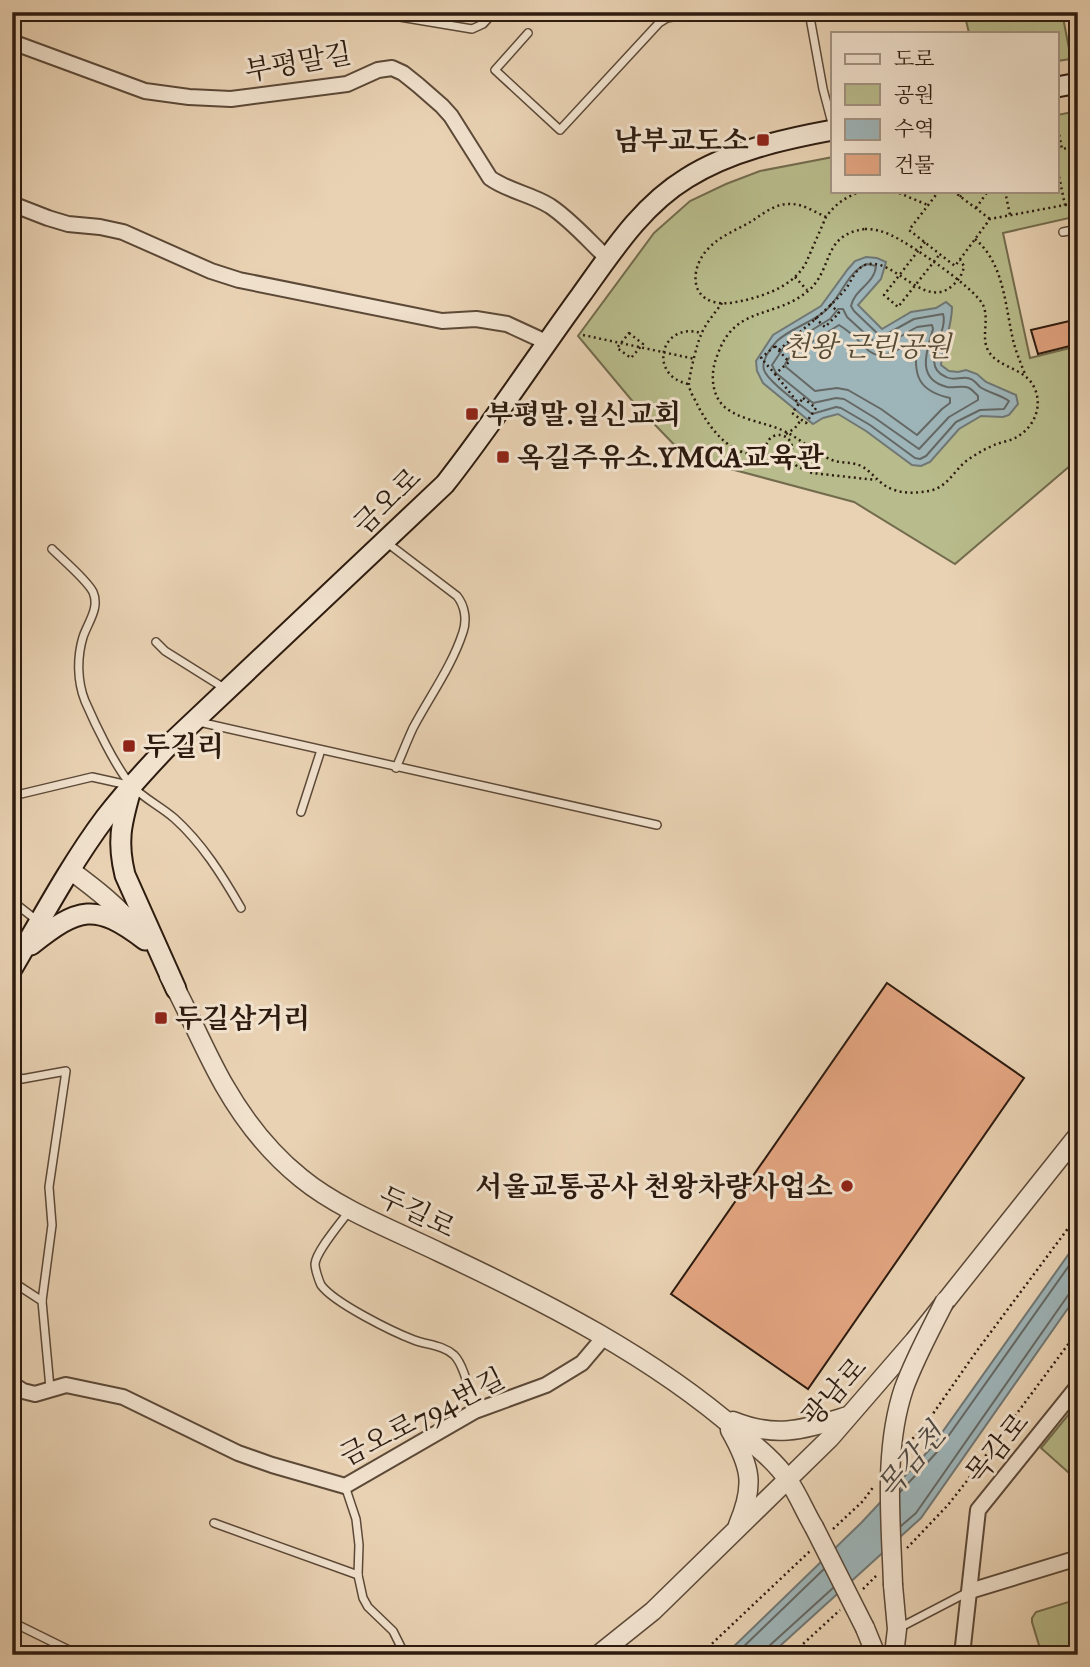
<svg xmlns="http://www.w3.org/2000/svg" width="1090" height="1667" font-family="'IM FELL Great Primer','Noto Serif KR',serif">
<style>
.green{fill:#b8bb8b;stroke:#726b4d;stroke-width:2}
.water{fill:#9db4b8;stroke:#707774;stroke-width:2}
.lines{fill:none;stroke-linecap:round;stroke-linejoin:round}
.shore{stroke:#656864;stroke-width:2}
.building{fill:#e3a581;stroke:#2d1b0f;stroke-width:2}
.service-casing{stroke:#5c4938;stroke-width:10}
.minor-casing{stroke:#5c4938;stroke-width:18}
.tertiary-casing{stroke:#5c4938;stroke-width:21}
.secondary-casing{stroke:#2d1b0f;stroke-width:23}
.path{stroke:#2d1b0f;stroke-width:2.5;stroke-dasharray:2 3.5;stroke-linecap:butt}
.service{stroke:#f1e2ce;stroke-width:7}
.minor{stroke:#f1e2ce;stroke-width:14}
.tertiary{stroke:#f1e2ce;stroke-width:18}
.secondary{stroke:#f1e2ce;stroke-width:19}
.tertiary-bridge-casing{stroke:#5c4938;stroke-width:21;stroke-linecap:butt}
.tertiary-bridge{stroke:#f1e2ce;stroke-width:18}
.poi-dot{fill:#8f2418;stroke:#f1e2ce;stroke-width:2.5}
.labels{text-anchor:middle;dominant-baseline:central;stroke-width:6;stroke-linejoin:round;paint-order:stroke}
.street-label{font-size:28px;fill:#2d1b0f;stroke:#f1e2ce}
.poi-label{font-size:28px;font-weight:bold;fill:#2d1b0f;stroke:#f1e2ce;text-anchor:start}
.park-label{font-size:28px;font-style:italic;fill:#574b34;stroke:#f1e2ce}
.water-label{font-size:30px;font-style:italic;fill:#4f4942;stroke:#f1e2ce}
</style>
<rect width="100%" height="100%" fill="#e9d2b3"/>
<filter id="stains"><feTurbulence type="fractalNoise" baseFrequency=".00286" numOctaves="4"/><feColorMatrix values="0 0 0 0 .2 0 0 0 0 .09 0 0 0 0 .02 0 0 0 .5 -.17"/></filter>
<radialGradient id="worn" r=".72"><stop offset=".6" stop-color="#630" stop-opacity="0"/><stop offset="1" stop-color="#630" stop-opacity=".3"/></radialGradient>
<!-- green -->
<g class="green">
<path d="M964 12H1062L1071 59 1057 61V33H969Z"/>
<path d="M1078 111V216L1003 233 1030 358 1078 346V459L955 564 854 502 686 457 634 403 578 336 654 233 690 201 726 184 760 171 833 157V191H1057V115Z"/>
<path d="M1078 1403V1481L1041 1448Z"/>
<path d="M1078 1599V1655H1042L1032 1622V1618L1036 1612Z"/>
</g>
<!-- water -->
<g class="water">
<path d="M866 257 877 258 886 262 881 279 858 305 882 329 911 312 936 308 946 302 952 307C952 327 943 345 941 365L949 371 958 372 966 370 977 374 986 382 1016 395 1018 404 1009 415 1003 417 981 416 959 429 930 462 921 466 912 465 866 431 838 414 823 418 813 424 763 383 757 371 756 361 773 335 821 306 848 269 855 261Z"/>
<path d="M1078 1241V1294L921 1518 770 1655H725L862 1522 931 1448Z"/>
</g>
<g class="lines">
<!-- shore -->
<g class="shore">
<path d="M867 264 876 266C875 283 854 290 851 306L854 311 878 334 885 335 914 319 943 314C949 333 918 365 946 377 953 381 960 377 967 378 973 378 976 383 980 387 989 393 1001 395 1009 401L1004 409 980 410 956 422 926 456 920 459 915 458 870 425 841 408 836 407 812 414C801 405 768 382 764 370 761 361 771 347 777 341 790 329 810 323 824 312 841 299 846 272 867 264Z"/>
<path d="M838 309H843L847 317 871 339 879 344 889 343 917 327 932 325 933 329C927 350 915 379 947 387 954 388 964 385 969 388 973 390 975 393 978 396V400L949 417 919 449 875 418 844 399 836 398 813 403 776 373 772 365 784 347 830 319Z"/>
<path d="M839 325C873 345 864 371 912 342L915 343 917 345C913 375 918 391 950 398V403L942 409 917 435 881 409 848 390 837 388 815 391 786 367 785 364 791 355Z"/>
<path d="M900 1492 937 1452 1078 1253"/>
<path d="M901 1526 916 1513 1069 1294 1073 1291H1078"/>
<path d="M735 1655 824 1569"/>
<path d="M766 1655 768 1647 833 1588"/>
</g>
</g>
<!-- building -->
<g class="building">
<path d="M1078 319V344L1038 354 1031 330Z"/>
<path d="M887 983 1024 1078 808 1389 671 1294Z"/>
</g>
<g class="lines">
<defs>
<g id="service">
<path d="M379 12 400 17 472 29 483 24 494 12"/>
<path d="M809 12 823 89 833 127"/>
<path d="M528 33 495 70 560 130 659 23 667 18 698 12"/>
<path d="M1063 232 1078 229"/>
<path d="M386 542 457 596C465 606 467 620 463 632 452 666 430 696 413 728 407 741 402 754 396 768"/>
<path d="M52 549C63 560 87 580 93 592 100 608 88 622 83 637 77 657 77 681 85 701 95 724 115 766 131 785 143 798 160 806 174 818 202 843 222 875 241 908"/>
<path d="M156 642 165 651 224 688"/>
<path d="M199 722 657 825"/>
<path d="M12 799 21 794 92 777 128 785"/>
<path d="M301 812 321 750"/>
<path d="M12 901 39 922"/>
<path d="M12 1073 22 1079 66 1071 49 1187 52 1225 42 1301 50 1388"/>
<path d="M350 1210C342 1221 316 1251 315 1264 315 1269 319 1281 321 1285 334 1303 393 1332 414 1340 427 1345 443 1345 454 1355 465 1366 470 1396 475 1411"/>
<path d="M12 1278 19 1286 42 1301"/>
<path d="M345 1486 356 1519 359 1545 358 1575 363 1598 368 1607 393 1631 405 1655"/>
<path d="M214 1523 358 1575"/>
<path d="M12 1622 79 1655"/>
<path d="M899 1628 970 1591"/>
</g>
<g id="minor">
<path d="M12 42 145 91 189 97 231 99 347 84 378 70 392 68 403 73 418 85 442 106 451 116 490 178C508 191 531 194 550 206 571 220 589 241 607 258"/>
<path d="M12 204 48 218 68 224 100 227 123 232 211 271 239 280 442 321 476 319 507 324 546 342"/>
<path d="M12 1384 23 1391 35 1394 66 1385 123 1397 238 1453 272 1465 345 1486 475 1411 546 1385 582 1363 604 1337"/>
<path d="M970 1591 1078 1558"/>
<path d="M962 1655 978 1510 1078 1386"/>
</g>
<g id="tertiary">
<path d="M70 870C96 889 120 908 140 933"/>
<path d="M169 976C189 1012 204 1050 224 1085 244 1120 270 1153 301 1178 340 1210 396 1231 441 1253 545 1302 652 1356 739 1432 756 1446 776 1462 788 1480 798 1494 805 1512 814 1527"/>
<path d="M733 1421C778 1439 804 1429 848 1416"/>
<path d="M730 1430C751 1467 755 1485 738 1525"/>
<path d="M893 1585 897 1629 894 1655"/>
<path d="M865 1628 876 1655"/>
<path d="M598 1655 653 1611 830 1438 914 1341 1078 1135"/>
</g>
<g id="secondary">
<path d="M1057 87 1078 83"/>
<path d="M130 793C121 825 117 842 125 875L176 989"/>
<path d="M31 945C79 907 95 902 145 940"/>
<path d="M12 969C42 918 70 865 105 818 126 791 149 766 173 741L445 484C493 423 535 358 581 295 612 252 641 206 687 178 730 151 784 139 833 130"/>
</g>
</defs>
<!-- service casing -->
<use href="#service" class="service-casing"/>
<!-- minor casing -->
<use href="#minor" class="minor-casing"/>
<!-- tertiary casing -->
<use href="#tertiary" class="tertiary-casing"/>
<!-- secondary casing -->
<use href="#secondary" class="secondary-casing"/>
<!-- path -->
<g class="path">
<path d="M1057 124 1062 149 1078 146"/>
<path d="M894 191 928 205"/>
<path d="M939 191 909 230 955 266 990 219 1065 205 1057 167"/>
<path d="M953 191 990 219"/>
<path d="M1005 191 1010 215"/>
<path d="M960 197 965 191"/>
<path d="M1065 205 1078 202"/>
<path d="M976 208 988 191"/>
<path d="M826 217C815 212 803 204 791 204 776 203 764 213 752 221 737 230 719 236 707 250 693 265 688 295 714 302 725 305 736 302 746 300 769 294 791 286 805 265L826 217C836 203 847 196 863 191"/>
<path d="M865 229C874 229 882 231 891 235 910 244 974 287 983 305 990 320 980 338 989 352 999 368 1025 368 1034 387 1044 407 1033 430 1013 439 1008 441 1002 442 997 444 988 447 978 453 969 459 954 469 949 487 929 491 917 493 903 494 892 489 880 485 873 473 863 467 853 461 842 464 832 460 814 453 800 438 782 430 764 422 733 419 720 402 711 389 711 371 717 356 735 304 773 320 808 291 834 269 821 235 865 229Z"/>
<path d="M975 239C1005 264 1005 308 1014 344 1017 354 1021 364 1025 374"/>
<path d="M925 242 884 295 898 307 940 254"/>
<path d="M795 277 807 290"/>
<path d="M722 303C715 313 705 324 701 335 697 343 690 373 689 382 688 390 695 399 698 406 713 434 734 459 768 455"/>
<path d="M815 318 825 327 839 313 830 304"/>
<path d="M629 333 643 344 631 358 617 348Z"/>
<path d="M583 335 695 359"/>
<path d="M775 346 789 362 775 374 761 358Z"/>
<path d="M779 350C800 331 825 313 844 291 852 282 855 266 869 264 896 260 926 311 953 285 959 280 963 273 964 266L960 260"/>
<path d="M775 374 799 404"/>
<path d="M688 384C647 375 661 321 701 333"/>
<path d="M803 398 816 408 806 423 792 413Z"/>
<path d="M786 434 795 428 801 420"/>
<circle cx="779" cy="448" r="13"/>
<path d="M787 458 798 467 812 473 876 480"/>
<path d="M909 1443 930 1418 976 1352 1078 1215"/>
<path d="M833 1529 863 1501 874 1486"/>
<path d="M907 1548 948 1505 966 1482 1078 1331"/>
<path d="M863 1589 876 1576"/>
<path d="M700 1655 810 1551"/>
<path d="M791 1655 840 1610"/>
</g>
<!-- service -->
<use href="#service" class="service"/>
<!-- minor -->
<use href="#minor" class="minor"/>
<!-- tertiary -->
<use href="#tertiary" class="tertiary"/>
<!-- secondary -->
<use href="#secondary" class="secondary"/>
<defs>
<g id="tertiary-bridge">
<path d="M814 1527 865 1628"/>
<path d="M893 1585C891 1521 883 1450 904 1388 915 1358 931 1329 945 1301"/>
</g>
</defs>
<!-- tertiary-bridge casing -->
<use href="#tertiary-bridge" class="tertiary-bridge-casing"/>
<!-- tertiary-bridge -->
<use href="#tertiary-bridge" class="tertiary-bridge"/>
</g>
<!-- markers -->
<g class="poi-dot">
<rect x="756" y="133" width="14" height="14" rx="3.5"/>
<rect x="465" y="407" width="14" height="14" rx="3.5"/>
<rect x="496" y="450" width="14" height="14" rx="3.5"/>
<rect x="122" y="739" width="14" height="14" rx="3.5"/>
<rect x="154" y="1011" width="14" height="14" rx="3.5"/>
<circle cx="847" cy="1186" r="7"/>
</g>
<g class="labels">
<!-- street labels -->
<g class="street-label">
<text transform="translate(298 62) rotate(-10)">부평말길</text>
<text transform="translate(387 501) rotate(-44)">금오로</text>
<text transform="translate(417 1212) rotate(26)">두길로</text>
<text transform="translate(834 1392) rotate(-48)">광남로</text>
<text transform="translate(422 1417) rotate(-27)">금오로794번길</text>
<text transform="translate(997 1448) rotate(-51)">목감로</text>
</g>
<!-- poi labels -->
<g class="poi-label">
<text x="749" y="140" text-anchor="end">남부교도소</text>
<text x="486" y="414">부평말.일신교회</text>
<text x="517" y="457">옥길주유소.YMCA교육관</text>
<text x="143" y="746">두길리</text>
<text x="175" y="1018">두길삼거리</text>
<text x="833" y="1186" text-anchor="end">서울교통공사 천왕차량사업소</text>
</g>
<!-- park labels -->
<g class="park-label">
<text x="867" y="346">천왕 근린공원</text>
</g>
<!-- water labels -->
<g class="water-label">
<text transform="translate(911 1461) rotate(-50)">목감천</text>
</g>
</g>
<!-- margin -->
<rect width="1090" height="1667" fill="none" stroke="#e9d2b3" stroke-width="42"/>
<rect x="14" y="14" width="1062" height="1639" fill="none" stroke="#2d1b0f" stroke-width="3.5"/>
<rect x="21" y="21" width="1048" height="1625" fill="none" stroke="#2d1b0f" stroke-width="2"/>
<!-- legend -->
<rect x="831" y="32" width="228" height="161" fill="#f1e2ce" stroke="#a39282" stroke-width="2"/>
<rect x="845" y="54" width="35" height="10" fill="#f1e2ce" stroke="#a39282" stroke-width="2"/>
<text x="894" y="66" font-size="21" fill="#2d1b0f">도로</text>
<rect x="845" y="84" width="35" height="21" fill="#b8bb8b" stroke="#a39282" stroke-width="2"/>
<text x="894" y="102" font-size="21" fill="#2d1b0f">공원</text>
<rect x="845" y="119" width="35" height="21" fill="#9db4b8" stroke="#a39282" stroke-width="2"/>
<text x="894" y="136" font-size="21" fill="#2d1b0f">수역</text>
<rect x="845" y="154" width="35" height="21" fill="#e3a581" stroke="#a39282" stroke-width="2"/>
<text x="894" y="172" font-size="21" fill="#2d1b0f">건물</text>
<rect width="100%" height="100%" filter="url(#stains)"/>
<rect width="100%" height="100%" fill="url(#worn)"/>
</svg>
